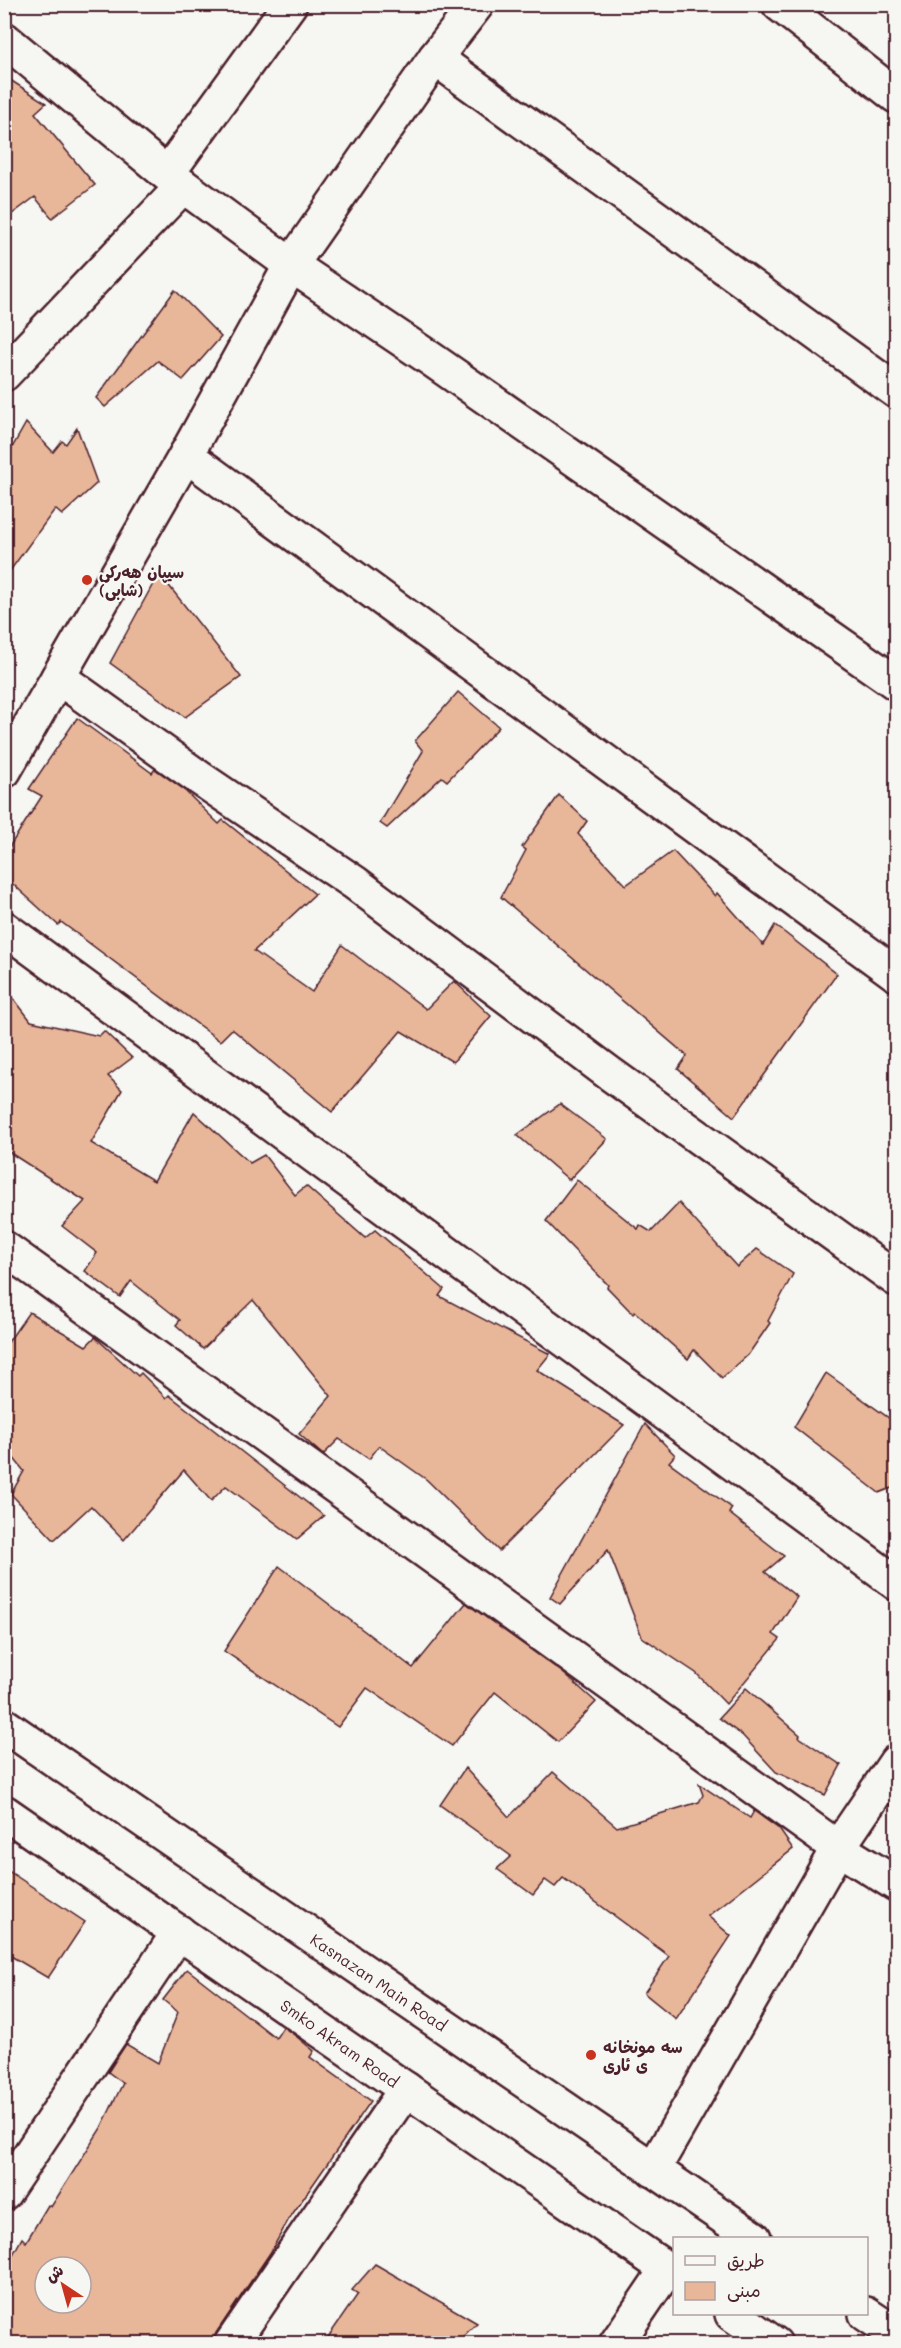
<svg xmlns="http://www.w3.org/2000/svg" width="901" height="2348" font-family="Mali,'Playpen Sans Arabic',sans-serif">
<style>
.building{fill:#e8b699;stroke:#4a1f2b;stroke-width:1.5;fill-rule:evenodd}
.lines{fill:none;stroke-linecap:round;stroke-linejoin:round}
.minor-casing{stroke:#4a1f2b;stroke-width:38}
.minor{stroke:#f6f6f2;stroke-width:33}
.poi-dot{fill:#c8321e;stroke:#f6f6f2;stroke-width:2}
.labels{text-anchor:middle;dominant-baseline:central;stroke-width:4.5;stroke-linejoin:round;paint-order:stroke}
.poi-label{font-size:16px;font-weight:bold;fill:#4a1f2b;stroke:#f6f6f2;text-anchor:start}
.street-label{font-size:16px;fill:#4a1f2b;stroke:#f6f6f2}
</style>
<rect width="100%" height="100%" fill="#f6f6f2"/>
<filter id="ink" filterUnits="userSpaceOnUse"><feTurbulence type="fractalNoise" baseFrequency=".0167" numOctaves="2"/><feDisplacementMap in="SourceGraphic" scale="12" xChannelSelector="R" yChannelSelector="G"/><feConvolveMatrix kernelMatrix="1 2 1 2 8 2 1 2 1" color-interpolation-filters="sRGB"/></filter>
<g filter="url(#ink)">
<!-- building -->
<g class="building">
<path d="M4 76 46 103 35 113 95 185 52 218 35 197 4 220Z"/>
<path d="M175 290 221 337 183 380 158 361 105 407 96 398Z"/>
<path d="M26 423 53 452 62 441 66 444 77 428 97 483 62 515 55 509 4 579V462Z"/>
<path d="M159 573 241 677 185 717 110 663Z"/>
<path d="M458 692 499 727 447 781 442 777 387 828 380 823 423 751 415 741Z"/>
<path d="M77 718 152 773 155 769 182 788 219 824 223 820 315 894 254 951 312 992 342 945 426 1009 454 981 491 1016 453 1062 401 1031 332 1112 232 1029 220 1041 61 922 58 925 4 876V855L42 796 29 789Z"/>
<path d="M559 795 587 821 578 834 626 885 673 851 715 896 717 893 763 945 775 925 837 974 734 1117 678 1069 687 1056 501 897 526 850 522 847Z"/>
<path d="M4 986 31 1021 99 1036 104 1031 132 1058 108 1076 122 1090 91 1143 154 1181 194 1112 250 1163 264 1155 295 1195 306 1186 365 1238 375 1230 444 1289 439 1296 550 1354 537 1370 624 1425 499 1551 427 1480 379 1446 369 1459 339 1439 323 1455 299 1434 331 1396 253 1300 203 1349 176 1325 180 1320 131 1281 120 1297 85 1271 97 1253 62 1226 85 1201 4 1149Z"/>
<path d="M560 1104 607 1139 569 1180 517 1135Z"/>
<path d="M577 1180 638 1229 640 1225 651 1232 679 1203 737 1267 757 1249 793 1274 768 1321 770 1323 748 1355 722 1378 694 1350 688 1359 635 1312 633 1314 607 1287 608 1285 546 1221Z"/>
<path d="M29 1312 86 1346 95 1337 138 1376 141 1373 166 1398 169 1395 324 1516 297 1539 226 1486 211 1501 184 1470 124 1540 91 1506 54 1540 11 1494 24 1471 4 1446V1348Z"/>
<path d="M826 1373 897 1424V1486L879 1493 794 1427Z"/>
<path d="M645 1424 675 1455 669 1462 732 1508 729 1513 784 1556 765 1572 797 1597 773 1634 780 1639 726 1704 696 1673 642 1637 608 1550 560 1604 550 1597Z"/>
<path d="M279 1566 413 1668 466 1603 562 1672 596 1702 558 1742 495 1692 452 1746 367 1688 338 1727 224 1651Z"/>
<path d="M746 1688 800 1735 799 1737 841 1765 825 1795 776 1772 743 1736 719 1718Z"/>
<path d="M465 1768 509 1817 553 1772 617 1827 699 1802 703 1795 699 1784 750 1818 754 1811 779 1829 793 1849 708 1916 731 1936 676 2019 644 1993 669 1956 563 1878 555 1887 545 1880 533 1895 497 1869 511 1856 440 1805Z"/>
<path d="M4 1868 85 1922 48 1978 4 1952Z"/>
<path d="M187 1969 276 2038 283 2027 297 2037 314 2051 310 2057 371 2101 289 2219 270 2253 216 2333 212 2343H19L4 2333V2271L22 2238 26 2242 48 2205 51 2207 101 2128 123 2083 108 2072 126 2044 158 2063 178 2012 163 2000ZM45 2267H81V2303H45Z"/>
<path d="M375 2264 477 2323 456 2343H324L358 2294 352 2290Z"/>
</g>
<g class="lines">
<defs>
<g id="minor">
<path d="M779 4 896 96"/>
<path d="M4 39 167 174 291 265 431 359 896 683"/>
<path d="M435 58 896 391"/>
<path d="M167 174 290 4"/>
<path d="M4 374 183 186"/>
<path d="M186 455 896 974"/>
<path d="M58 677 198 777 355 883 609 1073 896 1279"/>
<path d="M4 771 186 455 291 265 435 58 477 4"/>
<path d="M4 928 896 1583"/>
<path d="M4 1248 838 1848 896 1884"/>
<path d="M4 1725 754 2238"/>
<path d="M4 1812 674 2274"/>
<path d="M653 2170 838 1848 896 1762"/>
<path d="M4 2193 179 1932"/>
<path d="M732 2314 775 2344"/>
<path d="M866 2314 896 2334"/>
<path d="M231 2344 406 2089"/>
<path d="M616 2344 667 2269"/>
</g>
</defs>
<!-- minor casing -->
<use href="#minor" class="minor-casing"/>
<!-- minor -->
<use href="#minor" class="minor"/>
</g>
</g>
<!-- markers -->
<g class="poi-dot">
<circle cx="87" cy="580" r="6"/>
<circle cx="591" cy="2055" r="6"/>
</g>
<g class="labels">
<!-- poi labels -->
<g class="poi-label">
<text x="99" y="571">سیپان هەرکی<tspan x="99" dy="18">(شابی)</tspan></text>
<text x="603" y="2046">سه مونخانه<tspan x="603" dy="18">ی ئاری</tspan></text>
</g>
<!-- street labels -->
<g class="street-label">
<text transform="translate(379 1982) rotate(34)">Kasnazan Main Road</text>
<text transform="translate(340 2043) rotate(35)">Smko Akram Road</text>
</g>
</g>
<!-- margin -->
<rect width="901" height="2348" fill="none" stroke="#f6f6f2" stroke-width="24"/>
<rect x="12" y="12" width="877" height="2324" fill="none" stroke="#4a1f2b" stroke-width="2" filter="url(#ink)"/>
<!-- legend -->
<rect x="673" y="2237" width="195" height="78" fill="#f6f6f2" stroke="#b1a0a2" stroke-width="1.5"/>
<rect x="685" y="2256" width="30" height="9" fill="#f6f6f2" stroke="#b1a0a2" stroke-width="1.5"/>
<text x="727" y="2267" font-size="18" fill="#4a1f2b">طريق</text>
<rect x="685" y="2282" width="30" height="18" fill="#e8b699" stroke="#b1a0a2" stroke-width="1.5"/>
<text x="727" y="2297" font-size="18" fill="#4a1f2b">مبنى</text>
<!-- north arrow -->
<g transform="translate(63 2285) rotate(324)"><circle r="28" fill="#f6f6f2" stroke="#b1a0a2" stroke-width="1.5"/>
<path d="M0-4.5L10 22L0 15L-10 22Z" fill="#c8321e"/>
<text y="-9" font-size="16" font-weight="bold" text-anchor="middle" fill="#4a1f2b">ش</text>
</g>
</svg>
